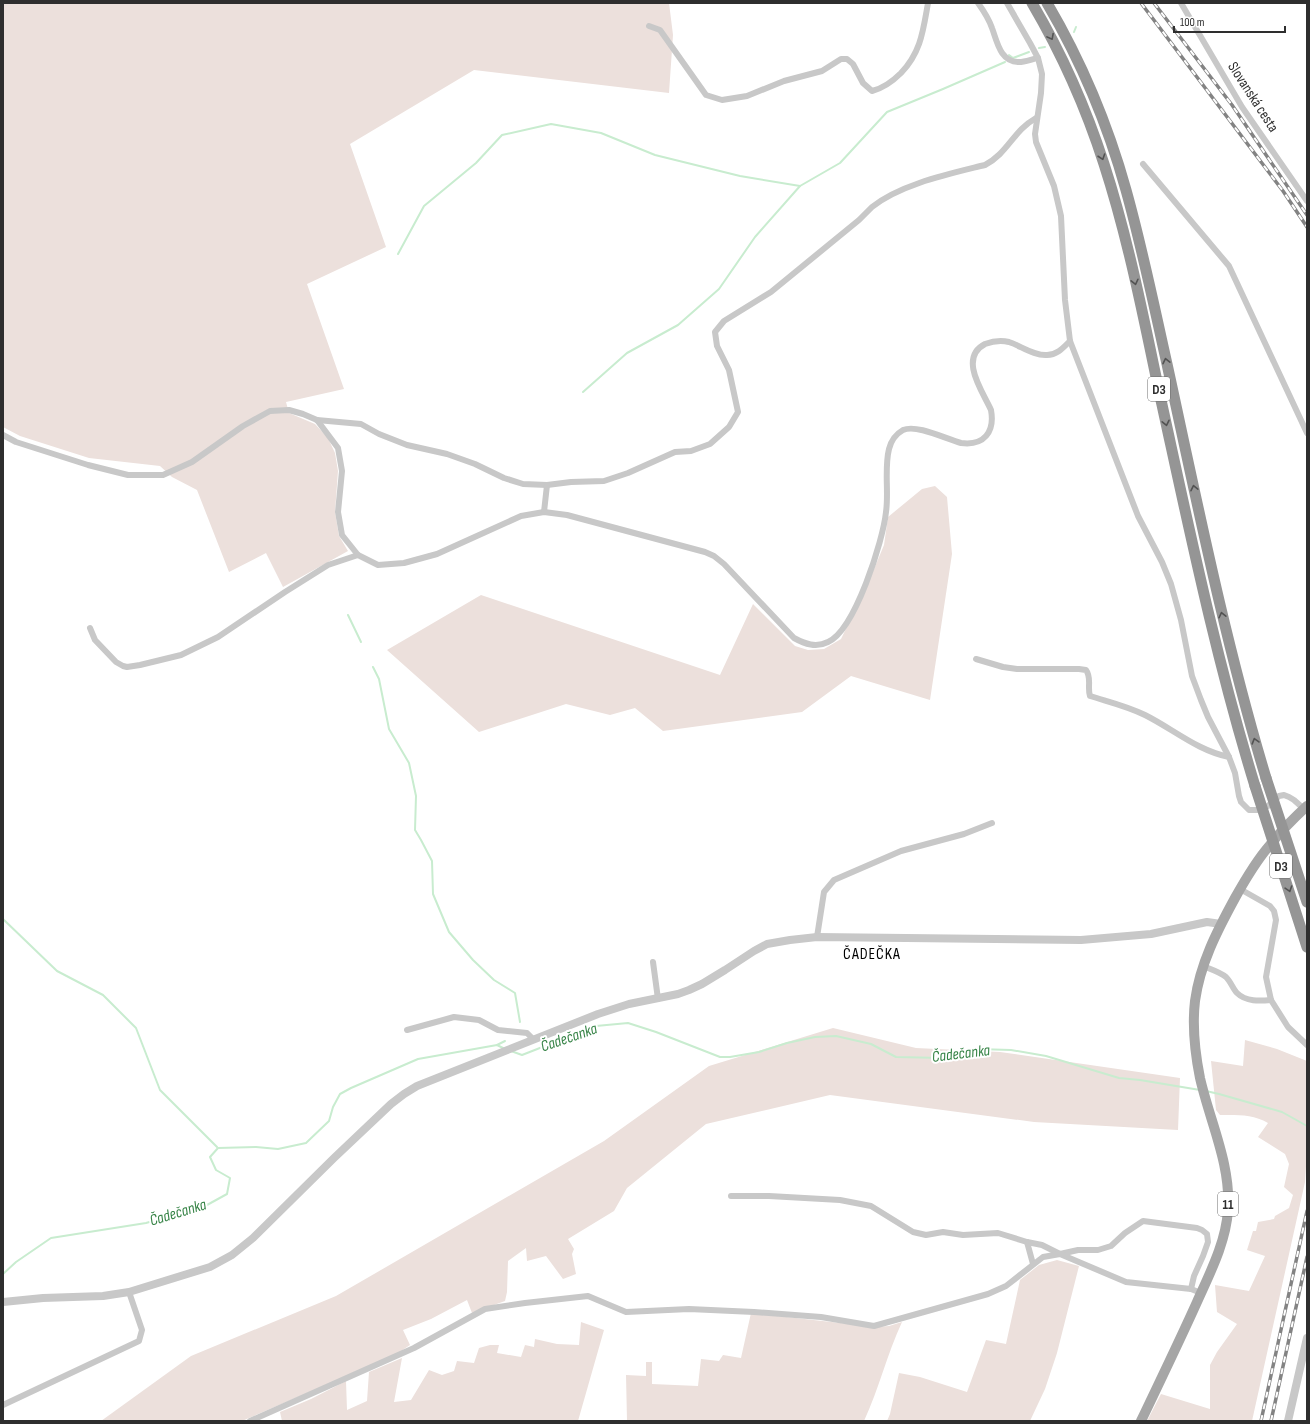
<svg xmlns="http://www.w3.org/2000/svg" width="1310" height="1424" font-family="'Sofia Sans Condensed',sans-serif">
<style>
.green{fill:#ece0dc}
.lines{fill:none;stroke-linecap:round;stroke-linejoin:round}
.stream{stroke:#c8eccf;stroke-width:2}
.minor{stroke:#c8c8c8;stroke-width:6}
.tertiary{stroke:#c8c8c8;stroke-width:8}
.primary{stroke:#a6a6a6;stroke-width:10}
.motorway{stroke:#959595;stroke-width:11}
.rail-casing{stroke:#838383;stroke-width:3.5}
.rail{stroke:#fff;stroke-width:2;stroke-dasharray:6;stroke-linecap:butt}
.motorway-bridge{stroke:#959595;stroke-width:11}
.oneway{stroke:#525252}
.labels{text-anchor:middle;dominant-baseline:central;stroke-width:4;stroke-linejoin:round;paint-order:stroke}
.shield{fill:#fff;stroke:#6d6d6d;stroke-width:1}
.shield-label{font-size:14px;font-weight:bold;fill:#2e2e2e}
.street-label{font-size:15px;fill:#2e2e2e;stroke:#fff}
.neighbourhood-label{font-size:16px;letter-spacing:1px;fill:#000;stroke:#fff}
.water-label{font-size:16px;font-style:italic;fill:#378447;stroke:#fff}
</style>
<rect width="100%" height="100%" fill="#fff"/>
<!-- green -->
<g class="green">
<path d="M3 3H669L673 35 669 93 474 70 350 144 386 247 307 284 344 389 286 402 289 413 315 424 328 438 335 453 338 471 335 512 339 536 348 551 283 587 266 553 229 572 197 490 172 477 160 466 89 458 20 436 3 427Z"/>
<path d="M935 486 947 497 952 554 930 700 851 676 802 712 663 731 635 708 610 715 566 704 479 732 387 650 481 595 720 675 753 604 795 646 808 650 824 649 841 639 867 586 884 545 888 517 922 489Z"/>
<path d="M833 1028 916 1048 1000 1052 1180 1078 1178 1130 1034 1122 830 1095 706 1124 627 1188 614 1211 568 1239 574 1249 572 1254 576 1274 563 1279 546 1256 527 1261 526 1248 508 1261 507 1292 505 1301 472 1313 467 1300 431 1319 403 1330 410 1345 394 1356 242 1421H101L191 1356 336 1296 604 1141 709 1066Z"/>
<path d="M1245 1040 1277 1049 1307 1061V1151L1305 1182 1252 1421H1147L1161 1394 1210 1409V1365L1217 1352 1237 1324 1217 1312 1215 1285 1249 1291 1265 1256 1247 1250 1253 1231H1256L1258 1222 1274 1219 1275 1216 1289 1208 1293 1195 1284 1187 1289 1164 1285 1154 1258 1137 1268 1123C1253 1114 1237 1115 1220 1115L1216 1110 1211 1061 1243 1066Z"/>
<path d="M1057 1260 1079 1266 1057 1353 1045 1389 1030 1421H887L890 1414 899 1373 920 1377 967 1392 986 1340 1006 1344 1020 1280 1039 1265Z"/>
<path d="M751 1313 876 1327 889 1326 902 1322C887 1354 879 1389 864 1421H627L626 1375 646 1376V1362H652V1384L698 1386 701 1359 719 1361 723 1355 741 1358Z"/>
<path d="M581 1322 604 1330 578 1421H282L280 1412 311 1399 346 1381 347 1410 367 1401 369 1372 402 1358 394 1402 411 1400 429 1370 442 1375 454 1371 457 1361 474 1363 479 1348 490 1345H499L497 1353 521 1357 525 1345 534 1347 535 1339 557 1344 579 1345Z"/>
</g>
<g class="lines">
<!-- stream -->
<g class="stream">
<path d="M1074 32 1076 27"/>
<path d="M1039 48 1045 47"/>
<path d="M1009 55 1013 58 1029 52"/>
<path d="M398 254 424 206 476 163 502 135 551 124 601 133 655 155 740 176 800 186"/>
<path d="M583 392 627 353 678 325 719 289 755 237 800 186 840 163 887 112 943 89 1005 62"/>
<path d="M348 615 361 642"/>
<path d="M373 667 379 679 389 729 409 763 416 796 415 830 421 840 432 861 433 894 449 932 473 960 494 980 515 993 520 1022"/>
<path d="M3 919 57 971 103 995 136 1028 160 1090 217 1147"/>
<path d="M497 1045 505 1041"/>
<path d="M511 1051 522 1055 596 1026 628 1023 656 1032 720 1057H730L759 1052 787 1043 815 1037 836 1036 871 1044 896 1057 943 1058 977 1049 1011 1050 1046 1056 1119 1078 1140 1080 1200 1090"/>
<path d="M1206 1091 1219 1094 1282 1112 1307 1126"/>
<path d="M3 1274 16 1262 51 1238 146 1223 207 1205 227 1194 230 1178 216 1170 210 1157 218 1148 256 1147 278 1149 306 1143 329 1121 333 1107 340 1094 351 1088 418 1059 497 1045 505 1049"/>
</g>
<!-- minor -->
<g class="minor">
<path d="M978 3C983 10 989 19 992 28 997 41 1000 62 1019 62 1025 62 1032 59 1038 58"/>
<path d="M1007 3 1030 43 1038 58 1042 74 1041 93 1035 134 1036 142 1054 186 1061 216 1065 300 1070 341 1138 516 1162 562 1171 584 1181 620 1192 676 1201 700 1208 717 1229 757 1235 773 1239 796 1241 802 1249 810H1259L1268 806 1279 796 1284 795 1289 797 1294 800 1304 809"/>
<path d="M1181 3 1242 107 1307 201"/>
<path d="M649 26 660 30 706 95 722 100 747 96 784 81 822 71 841 59H847L853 64 863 83 872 91C884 88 892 82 901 73 921 52 923 31 928 3"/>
<path d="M1143 164 1229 266 1307 433"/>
<path d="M317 420 361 424 379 434 407 445 447 454 475 464 504 478 523 484 547 485 571 482 604 481 628 473 675 452 691 451 710 444 729 427 738 412 729 370 717 346 715 332 724 321 771 292 859 220C863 216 868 211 872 207 901 184 949 174 985 165 1008 153 1013 131 1036 118"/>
<path d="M3 435 16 442 88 465 128 475H163L192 462 243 426 270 411 289 410 303 414 317 420 338 448 342 471 338 512 342 535 358 555 378 565 404 563 437 554 521 516 544 512 567 515 705 552 714 556 724 564 794 638C805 644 816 648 828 642 855 630 883 541 886 512 889 492 884 469 889 449 891 441 896 434 903 430 917 424 946 439 961 443 984 446 995 432 991 410 983 392 958 358 985 344 993 341 1001 340 1009 342 1021 346 1034 356 1047 355 1057 355 1063 348 1070 341"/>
<path d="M544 512 547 485"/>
<path d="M90 628 95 640 116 662 123 666 127 667 140 665 181 655 218 637 285 592 328 565 358 555"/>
<path d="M976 659 1003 667 1017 669H1079L1086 670C1092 678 1087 687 1090 696 1109 702 1127 706 1145 715 1173 729 1198 751 1229 757"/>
<path d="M1240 889 1270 906 1274 911 1276 920 1266 977 1271 1000 1288 1027 1307 1045"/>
<path d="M817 937 824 892 834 880 901 851 964 834 992 823"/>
<path d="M653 962 658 999"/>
<path d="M1203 966C1210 969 1220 972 1226 977 1231 982 1233 989 1237 993 1246 1002 1260 1001 1271 1000"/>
<path d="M407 1030 454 1017 479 1020 498 1030 527 1033 533 1039"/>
<path d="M731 1196H769L840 1200 871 1206 913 1232 926 1235 943 1232 963 1235 998 1233 1027 1242 1042 1245 1060 1254 1078 1250H1098L1111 1246 1125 1233 1143 1221 1197 1228 1202 1230 1207 1234 1208 1242 1203 1256 1194 1276 1191 1289"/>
<path d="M1027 1242 1033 1264"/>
<path d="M3 1405 139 1341 142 1330 129 1292"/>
<path d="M250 1421 414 1348 485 1309 525 1303 588 1296 626 1312 689 1309 754 1312 821 1317 874 1326 988 1294 1006 1286 1043 1257 1060 1254 1126 1282 1191 1289 1201 1293"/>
</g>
<!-- tertiary -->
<g class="tertiary">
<path d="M3 1302 43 1298 103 1296 129 1292 210 1267 232 1255 253 1238 334 1158 391 1104 404 1094 417 1086 598 1014 629 1004 678 994 689 990 702 984 725 970 754 951 767 944 790 940 817 937 1081 940 1151 934 1207 922 1221 924"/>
<path d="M1288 1421 1307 1338"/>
</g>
<!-- primary -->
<path class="primary" d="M1141 1421C1160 1381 1179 1342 1197 1302 1210 1273 1226 1242 1228 1210 1231 1164 1210 1122 1200 1078 1195 1053 1192 1027 1195 1001 1200 964 1217 931 1235 898 1245 880 1256 861 1270 845 1281 831 1294 818 1307 806"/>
<!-- motorway -->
<g class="motorway">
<path d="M1032 3C1062 54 1086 108 1104 164 1128 238 1143 315 1159 391 1188 523 1215 656 1255 786"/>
<path d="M1047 3C1081 61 1108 125 1126 190 1142 247 1154 306 1167 364 1197 502 1225 642 1266 778"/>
</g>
<defs>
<g id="rail">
<path d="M1141 3 1283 191 1307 227"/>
<path d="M1154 3 1232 105 1307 215"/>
<path d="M1261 1421 1307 1211"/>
<path d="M1271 1421 1307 1257"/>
</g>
</defs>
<!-- rail casing -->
<use href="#rail" class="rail-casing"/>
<!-- rail -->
<use href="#rail" class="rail"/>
<!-- motorway-bridge -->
<g class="motorway-bridge">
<path d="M1266 778 1307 902"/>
<path d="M1255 786 1307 947"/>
</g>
</g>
<!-- one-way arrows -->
<defs><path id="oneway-chevron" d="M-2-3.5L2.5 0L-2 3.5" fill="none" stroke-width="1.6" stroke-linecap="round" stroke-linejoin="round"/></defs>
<g class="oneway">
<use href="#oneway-chevron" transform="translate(1051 37) rotate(62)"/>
<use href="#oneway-chevron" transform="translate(1102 157) rotate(71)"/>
<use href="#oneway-chevron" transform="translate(1135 282) rotate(77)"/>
<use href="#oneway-chevron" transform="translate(1166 361) rotate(-102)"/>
<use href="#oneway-chevron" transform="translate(1166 423) rotate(78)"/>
<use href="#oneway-chevron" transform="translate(1194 488) rotate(-102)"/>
<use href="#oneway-chevron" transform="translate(1222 615) rotate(-103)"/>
<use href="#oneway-chevron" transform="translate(1255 741) rotate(-106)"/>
<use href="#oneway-chevron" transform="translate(1289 889) rotate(72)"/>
</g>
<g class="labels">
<!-- shield labels -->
<g class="shield">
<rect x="1148" y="377" width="22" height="24" rx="3"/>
<rect x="1270" y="854" width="22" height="24" rx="3"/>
<rect x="1218" y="1192" width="20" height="24" rx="3"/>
</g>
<g class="shield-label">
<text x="1159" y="389">D3</text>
<text x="1281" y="866">D3</text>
<text x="1228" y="1204">11</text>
</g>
<!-- street labels -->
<g class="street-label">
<text transform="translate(1253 97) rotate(57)">Slovanská cesta</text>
</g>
<!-- neighbourhood labels -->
<g class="neighbourhood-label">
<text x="872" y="954">ČADEČKA</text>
</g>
<!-- water labels -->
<g class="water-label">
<text transform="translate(569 1038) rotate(-19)">Čadečanka</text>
<text transform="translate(961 1054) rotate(-7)">Čadečanka</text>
<text transform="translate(178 1213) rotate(-17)">Čadečanka</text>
</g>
</g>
<!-- border -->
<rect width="1310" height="1424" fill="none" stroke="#2e2e2e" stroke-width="8"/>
<!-- scale -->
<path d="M1174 26v6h111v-6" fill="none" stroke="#2e2e2e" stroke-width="2"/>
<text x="1180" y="26" font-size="12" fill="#2e2e2e" stroke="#ffffff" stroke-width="3" paint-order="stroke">100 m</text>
</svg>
